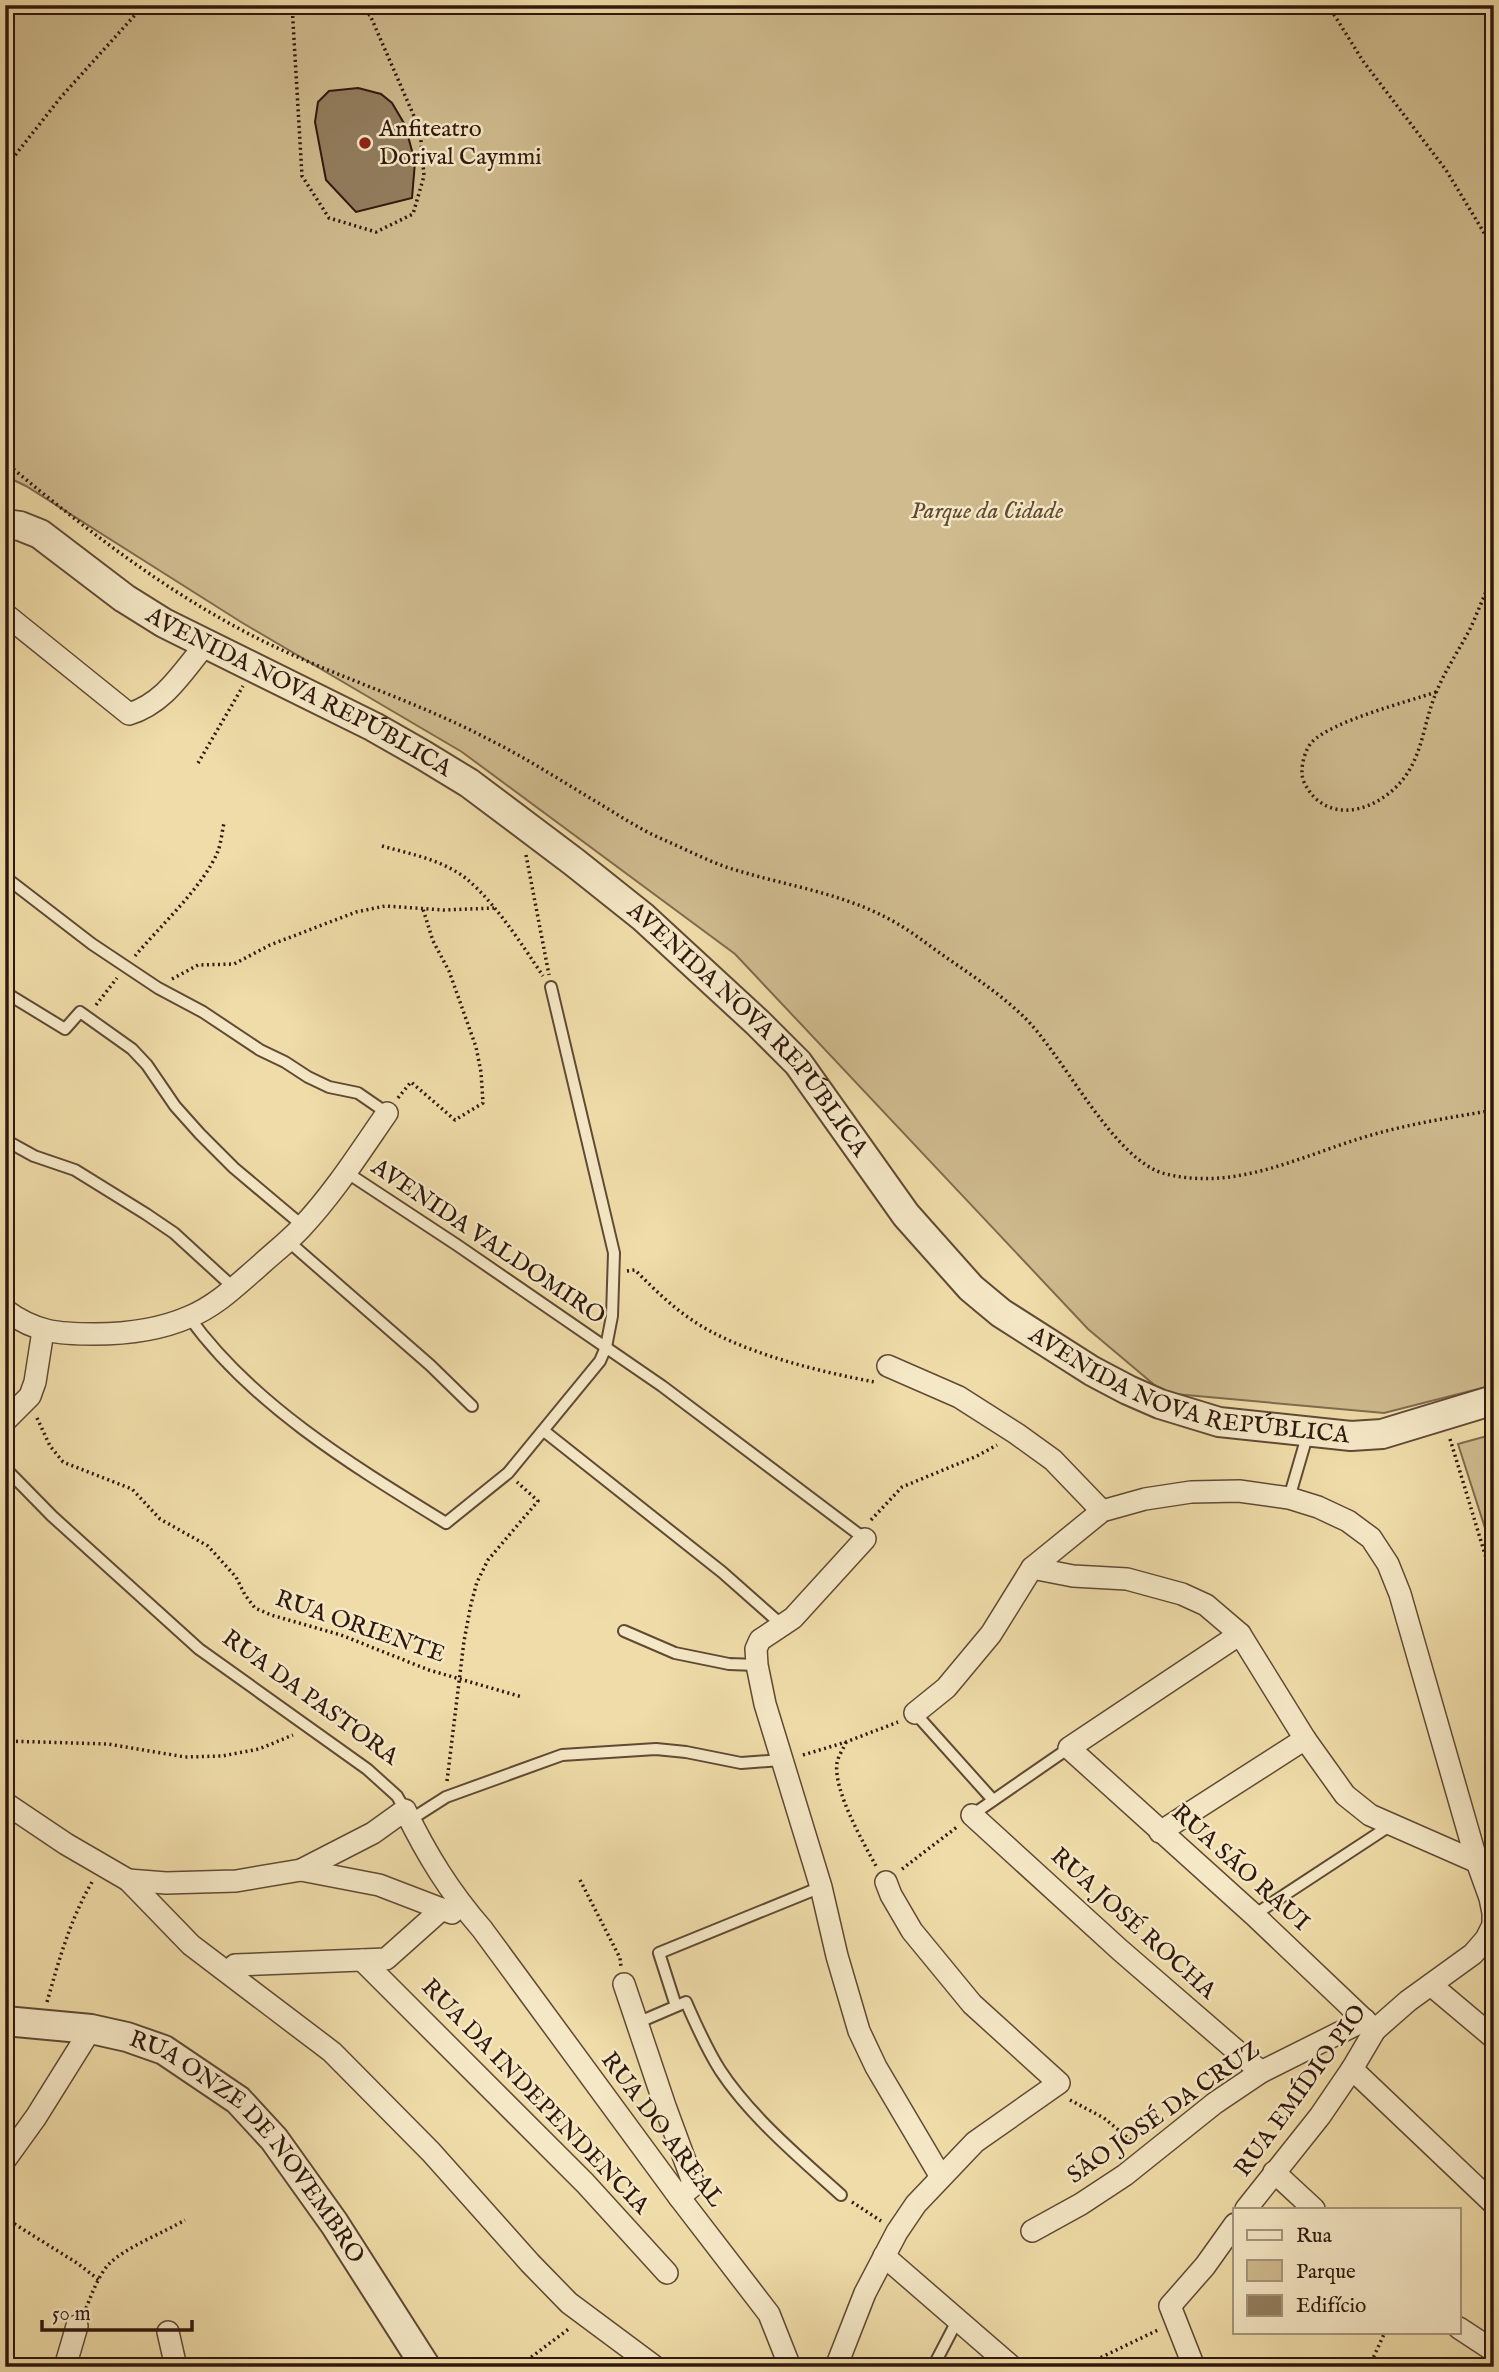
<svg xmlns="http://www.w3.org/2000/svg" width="1499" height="2372" font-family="'IM FELL English',serif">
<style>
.green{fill:#cfbb8e;stroke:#806a4e;stroke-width:2}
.building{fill:#937e5f;stroke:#30180f;stroke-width:2}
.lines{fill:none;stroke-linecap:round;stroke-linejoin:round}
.service-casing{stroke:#604935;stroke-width:14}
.minor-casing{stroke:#604935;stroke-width:24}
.tertiary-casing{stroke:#604935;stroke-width:32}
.path{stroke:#30180f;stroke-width:3.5;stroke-dasharray:2 3.5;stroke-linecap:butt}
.service{stroke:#f5e8c6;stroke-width:10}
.minor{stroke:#f5e8c6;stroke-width:21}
.tertiary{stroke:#f5e8c6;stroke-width:28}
.poi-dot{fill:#8f2418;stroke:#f5e8c6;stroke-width:2.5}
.labels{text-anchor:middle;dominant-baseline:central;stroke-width:5;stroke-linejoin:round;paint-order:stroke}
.poi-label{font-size:24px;fill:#30180f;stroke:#f5e8c6;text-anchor:start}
.park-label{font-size:24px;font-style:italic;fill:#604935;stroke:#f5e8c6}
.street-label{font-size:24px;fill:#30180f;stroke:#f5e8c6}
</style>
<rect width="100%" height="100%" fill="#efdca8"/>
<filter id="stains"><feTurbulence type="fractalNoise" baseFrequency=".00286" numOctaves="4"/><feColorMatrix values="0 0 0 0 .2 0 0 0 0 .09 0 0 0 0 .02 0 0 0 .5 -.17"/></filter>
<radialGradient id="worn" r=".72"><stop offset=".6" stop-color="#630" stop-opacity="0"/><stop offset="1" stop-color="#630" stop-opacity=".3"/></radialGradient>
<!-- green -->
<g class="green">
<path d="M5 5H1494V1385L1384 1413 1164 1393 1088 1329 735 954 462 752 241 622 26 486 5 476Z"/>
<path d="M1494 1434V1556L1458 1444Z"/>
</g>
<!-- building -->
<path class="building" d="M358 88 381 94 392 103 405 125 415 162 412 198 356 212 326 180 315 122 318 102 329 91Z"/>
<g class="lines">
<defs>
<g id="service">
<path d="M5 877 92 944 158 988 203 1012 260 1050 285 1062 308 1077 329 1087 358 1093 387 1113"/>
<path d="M5 1002 11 996 65 1029 80 1012 132 1049 147 1065 175 1106 200 1134 234 1168 303 1226"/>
<path d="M5 1140 34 1156 75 1170 146 1214 174 1233 234 1288"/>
<path d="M346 1172 457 1245 662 1386 865 1539"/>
<path d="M288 1241 430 1365 472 1406"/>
<path d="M189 1317C252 1405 355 1467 446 1523L508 1473 600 1361 606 1347 612 1316 614 1253 551 987"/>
<path d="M544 1431 722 1572 783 1626"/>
<path d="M5 1468 52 1516 199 1649 367 1769 397 1796 405 1810"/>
<path d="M1289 1498 1308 1433"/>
<path d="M624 1631 675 1653 729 1664 757 1665"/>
<path d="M915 1713 993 1800"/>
<path d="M972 1815 1069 1748"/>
<path d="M410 1820 446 1797 562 1755 656 1749 686 1752 741 1763 781 1760"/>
<path d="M1254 1915 1391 1825"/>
<path d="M676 2006 659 1953 821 1887"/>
<path d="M637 2023 686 2002C696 2025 706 2048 720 2070 750 2116 800 2158 841 2195"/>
<path d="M933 2367 958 2319"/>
</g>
<g id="minor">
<path d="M5 614 129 714C165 703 182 672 206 644"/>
<path d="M5 1310C36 1333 59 1334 95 1334 128 1334 159 1330 189 1317 216 1306 236 1286 258 1267 272 1254 288 1242 301 1228 334 1193 360 1152 387 1113"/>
<path d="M888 1366 959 1397 1017 1434 1053 1460 1102 1511"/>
<path d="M5 1421 30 1396 35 1382 43 1331"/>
<path d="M865 1539 793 1618 760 1640 756 1649 757 1665 765 1704 821 1887 837 1956 859 2031 876 2067 941 2177"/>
<path d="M1032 1568 1073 1576 1127 1579 1182 1594 1206 1605 1240 1634 1305 1739 1345 1795 1370 1815 1477 1862"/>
<path d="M1240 1634 1069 1748 1254 1915 1375 2030"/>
<path d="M915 1713 946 1688 991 1634 1032 1568 1102 1511 1145 1499 1191 1492 1239 1491 1289 1498 1318 1507 1348 1521 1371 1538 1388 1564 1400 1594 1477 1862 1490 1898 1493 1913V1925L1486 1939 1473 1954 1408 2001 1375 2030 1352 2069 1320 2116 1246 2209"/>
<path d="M5 1803 66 1844 128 1880 191 1945 332 2052 431 2152 530 2263 569 2303 655 2367"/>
<path d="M972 1815 1120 1950 1261 2072"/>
<path d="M1160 1832 1305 1739"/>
<path d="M301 1870 379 1885 452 1913"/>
<path d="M128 1880 166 1883 236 1881 301 1870 373 1833 405 1810C427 1855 449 1891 482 1929L679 2197 769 2314 790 2367"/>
<path d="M362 1960 585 2183 667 2273"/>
<path d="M235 1965 386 1959 442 1909"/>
<path d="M624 1984 666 2109 694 2185 679 2197"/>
<path d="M1431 1985 1494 2038"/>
<path d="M1352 2069 1494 2204"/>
<path d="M5 2160 36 2117 91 2029"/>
<path d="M1274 2172 1314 2209"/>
<path d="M1032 2231 1081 2204 1125 2175 1215 2103 1261 2072 1365 2020"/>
<path d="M884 2256 1012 2367"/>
<path d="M1459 2328 1494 2351"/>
<path d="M168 2332 176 2367"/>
<path d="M65 2367 77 2326"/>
<path d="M836 2367 865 2293 897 2232 916 2204 975 2142 1059 2083 972 2004 912 1931 891 1895 886 1882"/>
<path d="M1194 2367 1170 2306 1205 2266 1235 2224"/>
</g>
<g id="tertiary">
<path id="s1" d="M5 524 20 526 40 534 124 598 164 623 374 727 423 755 469 783 574 862 643 917 758 1023 798 1063 906 1215 971 1288 1001 1313 1092 1371 1128 1390 1160 1404 1219 1422 1351 1436 1382 1434 1494 1400"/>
<path id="s2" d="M5 2021 91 2029 127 2037 164 2050 238 2100 274 2139 334 2223 426 2367"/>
</g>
</defs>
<!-- service casing -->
<use href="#service" class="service-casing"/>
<!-- minor casing -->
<use href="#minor" class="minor-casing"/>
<!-- tertiary casing -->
<use href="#tertiary" class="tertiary-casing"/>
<!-- path -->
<g class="path">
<path d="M292 5 302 176 329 218 376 232 413 214 424 176 420 130 370 15 341 5"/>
<path d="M1328 5 1363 61 1446 170 1483 231 1494 254"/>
<path d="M5 168 61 97 144 5"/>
<path d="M5 462C91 534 181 604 284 651 352 682 424 705 490 740 526 758 560 780 595 801 617 814 639 829 662 839 683 848 704 859 726 867 784 886 844 892 898 924 915 934 931 947 947 958 973 976 1000 994 1023 1016 1063 1054 1114 1162 1166 1174 1239 1192 1306 1153 1375 1134 1414 1123 1454 1117 1494 1110"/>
<path d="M1436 692C1407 702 1332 721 1312 742 1304 750 1299 772 1304 782 1326 828 1379 811 1404 778 1423 753 1424 721 1436 693 1445 670 1460 649 1471 627 1479 609 1486 591 1494 573"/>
<path d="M198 763 243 686"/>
<path d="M382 846C407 853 433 858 455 871 486 888 523 946 543 976"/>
<path d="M526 855 549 975"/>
<path d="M135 956C160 926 204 886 218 851 221 843 222 832 224 823"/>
<path d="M172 979 198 965 234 964 270 945 356 912 385 906 444 910 494 908"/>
<path d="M96 1005 117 978"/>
<path d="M398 1098 411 1082 455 1120 483 1103 481 1072 476 1047 449 971 433 941 423 909"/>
<path d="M627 1271 635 1270C653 1288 671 1306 692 1320 738 1352 820 1372 875 1382"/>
<path d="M37 1418 50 1446 63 1462 132 1489 160 1519 208 1546 236 1577 245 1595 255 1608 271 1615 341 1635 429 1670 522 1697"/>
<path d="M1450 1439 1494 1584"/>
<path d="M871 1520 902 1487 977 1456 997 1445"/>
<path d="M5 1741 108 1744 185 1757 222 1756 259 1749 293 1735"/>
<path d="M846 1742C844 1748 838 1756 837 1763 833 1790 863 1842 876 1866"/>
<path d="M803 1755 846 1742 898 1722"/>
<path d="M447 1781 464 1641 471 1604 477 1582 488 1560 538 1501 517 1482"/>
<path d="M902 1869 957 1827"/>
<path d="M580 1880 620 1958 621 1967"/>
<path d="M47 2002C59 1960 70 1920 92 1882"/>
<path d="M1070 2100 1104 2118 1133 2142"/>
<path d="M852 2202 881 2221"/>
<path d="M5 2218 77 2263 99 2280"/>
<path d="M86 2308C92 2294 98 2276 109 2264 124 2248 165 2232 185 2220"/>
<path d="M518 2367 570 2328"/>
<path d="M1081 2367 1158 2330"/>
<path d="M1369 2367 1385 2332"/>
</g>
<!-- service -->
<use href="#service" class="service"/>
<!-- minor -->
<use href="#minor" class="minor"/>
<!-- tertiary -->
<use href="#tertiary" class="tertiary"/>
</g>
<!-- markers -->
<circle class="poi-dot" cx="365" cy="143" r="7"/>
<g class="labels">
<!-- poi labels -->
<g class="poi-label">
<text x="379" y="129">Anfiteatro<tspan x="379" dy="28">Dorival Caymmi</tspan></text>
</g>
<!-- park labels -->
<g class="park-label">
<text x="987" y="511">Parque da Cidade</text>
</g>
<!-- street labels -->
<g class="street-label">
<text stroke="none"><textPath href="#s1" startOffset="341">AVENIDA NOVA REPÚBLICA</textPath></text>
<text stroke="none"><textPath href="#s1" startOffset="908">AVENIDA NOVA REPÚBLICA</textPath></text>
<text transform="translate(488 1242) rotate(34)">AVENIDA VALDOMIRO</text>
<text stroke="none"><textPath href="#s1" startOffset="1496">AVENIDA NOVA REPÚBLICA</textPath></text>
<text transform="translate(360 1627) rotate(19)">RUA ORIENTE</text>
<text transform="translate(310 1698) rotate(36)">RUA DA PASTORA</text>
<text transform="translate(1240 1868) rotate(42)">RUA SÃO RAUI</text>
<text transform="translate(1133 1924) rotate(42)">RUA JOSÉ ROCHA</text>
<text transform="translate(1301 2091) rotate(-54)">RUA EMÍDIO PIO</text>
<text transform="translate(535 2097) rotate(46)">RUA DA INDEPENDENCIA</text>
<text transform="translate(1164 2113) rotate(-35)">SÃO JOSÉ DA CRUZ</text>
<text transform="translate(662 2130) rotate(53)">RUA DO AREAL</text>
<text stroke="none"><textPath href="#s2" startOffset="290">RUA ONZE DE NOVEMBRO</textPath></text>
</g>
</g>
<!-- margin -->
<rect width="1499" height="2372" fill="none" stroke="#efdca8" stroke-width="28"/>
<rect x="7" y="7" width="1485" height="2358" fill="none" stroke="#30180f" stroke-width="3.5"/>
<rect x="14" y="14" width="1471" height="2344" fill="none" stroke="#30180f" stroke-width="2"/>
<!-- legend -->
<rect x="1233" y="2208" width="228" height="126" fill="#f5e8c6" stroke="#a6957d" stroke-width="2"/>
<rect x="1247" y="2230" width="35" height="10" fill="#f5e8c6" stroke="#a6957d" stroke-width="2"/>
<text x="1296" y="2242" font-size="21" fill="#30180f">Rua</text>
<rect x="1247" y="2260" width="35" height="21" fill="#cfbb8e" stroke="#a6957d" stroke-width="2"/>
<text x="1296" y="2278" font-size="21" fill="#30180f">Parque</text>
<rect x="1247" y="2295" width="35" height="21" fill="#937e5f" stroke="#a6957d" stroke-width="2"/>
<text x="1296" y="2312" font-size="21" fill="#30180f">Edifício</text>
<!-- scale -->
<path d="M42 2320v10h150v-10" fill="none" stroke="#30180f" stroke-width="3.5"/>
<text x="52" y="2320" font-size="21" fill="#30180f" stroke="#f5e8c6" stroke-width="5" paint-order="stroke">50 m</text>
<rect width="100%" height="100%" filter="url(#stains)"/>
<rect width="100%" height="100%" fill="url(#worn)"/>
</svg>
